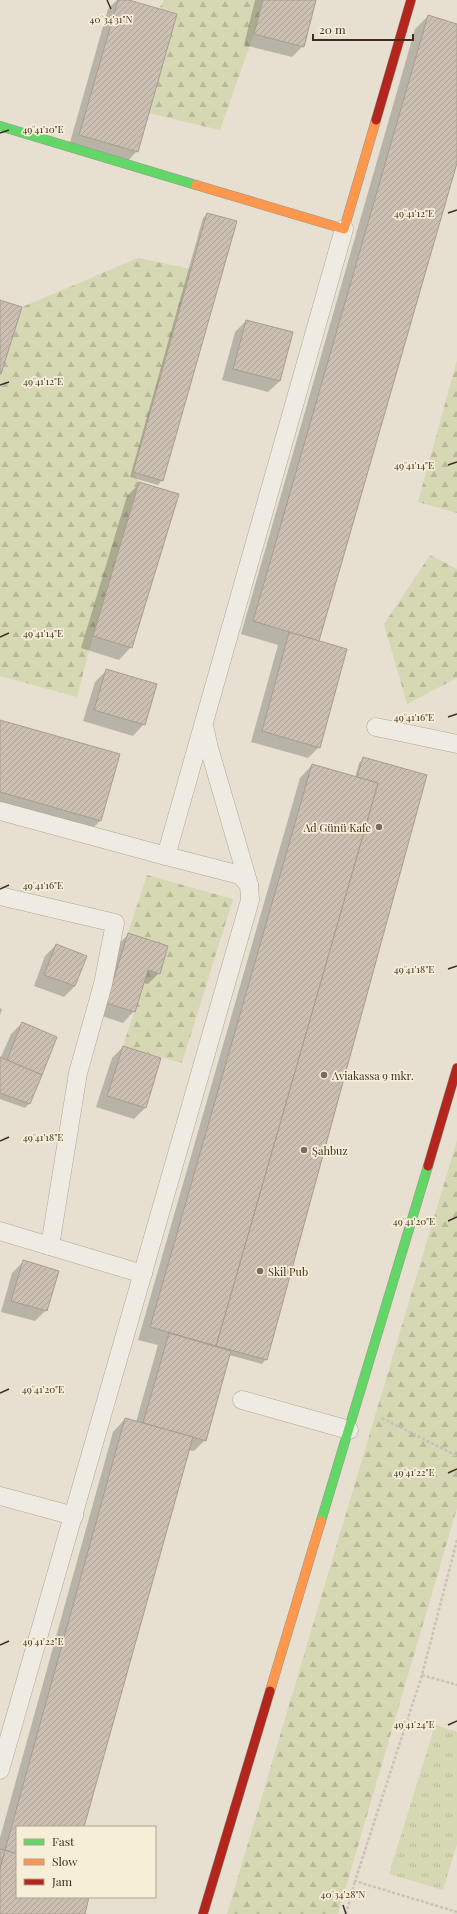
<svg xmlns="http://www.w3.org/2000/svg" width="457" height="1914" font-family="'Playfair Display',serif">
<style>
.grass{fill:url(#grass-tufts)}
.forest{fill:url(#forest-firs)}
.shadow{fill:#0003}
.building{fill:url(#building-hatch);stroke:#a89c90}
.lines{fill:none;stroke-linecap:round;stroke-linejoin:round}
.lane-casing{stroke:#ada599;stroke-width:19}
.fast-casing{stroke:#9c958a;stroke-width:10}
.slow-casing{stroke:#9c958a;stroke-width:10}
.jam-casing{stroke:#9c958a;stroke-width:10}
.path{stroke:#c8c2b9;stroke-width:2.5;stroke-dasharray:3 2;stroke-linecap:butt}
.lane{stroke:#efebe3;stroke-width:18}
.fast{stroke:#63d668;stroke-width:9}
.slow{stroke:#ff974d;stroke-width:9}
.jam{stroke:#b3261e;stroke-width:9}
.ticks{fill:none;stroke:#3d2e20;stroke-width:1.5}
.poi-dot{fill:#786c5e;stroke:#f7eed8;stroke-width:1.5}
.labels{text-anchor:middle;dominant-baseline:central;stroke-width:3.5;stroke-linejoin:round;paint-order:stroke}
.poi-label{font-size:11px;fill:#3d2e20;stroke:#f7eed8;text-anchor:start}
.ticks-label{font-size:10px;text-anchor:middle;fill:#3d2e20;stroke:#f7eed8;stroke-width:3.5;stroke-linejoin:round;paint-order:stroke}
</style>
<defs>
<pattern id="grass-tufts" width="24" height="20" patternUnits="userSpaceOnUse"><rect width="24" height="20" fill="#d6d7b3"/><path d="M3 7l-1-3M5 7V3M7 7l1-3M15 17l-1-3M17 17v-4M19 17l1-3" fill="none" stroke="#b9b99a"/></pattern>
<pattern id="forest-firs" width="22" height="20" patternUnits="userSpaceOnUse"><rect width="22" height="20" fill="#d6d7b3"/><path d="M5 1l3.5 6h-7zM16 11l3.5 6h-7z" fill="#b9b99a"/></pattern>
<pattern id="building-hatch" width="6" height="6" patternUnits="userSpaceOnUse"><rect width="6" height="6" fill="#cbbfb2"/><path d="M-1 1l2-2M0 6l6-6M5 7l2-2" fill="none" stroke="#afa499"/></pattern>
</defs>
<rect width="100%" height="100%" fill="#e7e0d1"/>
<!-- grass -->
<path class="grass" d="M435 1725 457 1732V1844L443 1890 389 1874Z"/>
<!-- forest -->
<g class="forest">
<path d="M164 0H263L254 34 220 130 148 113 177 14 159 9Z"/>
<path d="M138 258 191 269 133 472 139 482 93 636 77 697 0 676V374L22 307Z"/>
<path d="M457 360V513L418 502Z"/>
<path d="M430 555 457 569V678L407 704 384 624Z"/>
<path d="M147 875 233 899 182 1063 123 1046 148 970 160 974 168 946 128 933Z"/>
<path d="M457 1140V1508L338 1914H227Z"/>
</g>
<!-- shadow -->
<g class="shadow">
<path d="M117 0H126L137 151 126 163 69 146 108 9Z"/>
<path d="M255 0H315L303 46 292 57 244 45Z"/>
<path d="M428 16 457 25V159L318 641 319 747 308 758 251 742 278 645 241 634 415 29Z"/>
<path d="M207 214 162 480 158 485 130 477 203 218Z"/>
<path d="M246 321 291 333 280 381 268 392 222 380 235 332Z"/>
<path d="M139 484 131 647 119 660 81 648 127 496Z"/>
<path d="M106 671 144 724 133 736 83 721 95 682Z"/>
<path d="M0 721 100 821 88 833 0 808Z"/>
<path d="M363 759 266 1359 262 1364 229 1355 205 1440 194 1451 188 1450 83 1827H17V1897H88L84 1914H0V1838L113 1432 125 1419 136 1422 158 1345 138 1340 300 778 312 765 355 778 359 763Z"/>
<path d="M129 934 159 973 148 984 143 983 134 1011 123 1023 96 1014 117 945Z"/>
<path d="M56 945 75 986 64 997 34 986 45 956Z"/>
<path d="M0 1008 2 1009 0 1015Z"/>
<path d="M22 1023 29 1104 25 1108 0 1099V1059L11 1034Z"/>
<path d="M123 1047 160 1059 145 1108 134 1119 96 1107 112 1058Z"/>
<path d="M23 1262 46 1310 35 1321 1 1312 12 1273Z"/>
</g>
<!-- building -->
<g class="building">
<path d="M118 0H129L177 14 138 152 79 135Z"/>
<path d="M263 0H316L304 47 254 34Z"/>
<path d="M428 15 457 24V163L319 641 253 621Z"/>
<path d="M207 213 237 221 163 481 133 472Z"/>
<path d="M0 300 22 307 1 374H0Z"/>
<path d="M246 320 293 332 280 381 233 369Z"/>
<path d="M139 482 179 494 132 648 93 636Z"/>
<path d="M289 632 347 649 320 748 262 731Z"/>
<path d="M106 669 157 684 145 725 94 710Z"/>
<path d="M0 720 120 754 101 821 0 792Z"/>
<path d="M363 757 427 775 267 1360 216 1346 378 783 357 777Z"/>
<path d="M312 764 378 783 216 1346 150 1327Z"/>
<path d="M128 933 168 946 160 974 148 970 135 1012 106 1003Z"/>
<path d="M56 944 87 956 75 986 44 975Z"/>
<path d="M22 1022 57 1037 42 1075 7 1060Z"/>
<path d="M123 1046 161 1058 146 1108 107 1096Z"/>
<path d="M0 1057 42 1075 30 1104 0 1093Z"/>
<path d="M23 1260 59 1271 47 1311 11 1301Z"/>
<path d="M169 1333 231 1351 206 1441 143 1423Z"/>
<path d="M125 1418 193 1437 84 1827H17V1854L5 1850Z"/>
<path d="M0 1849 5 1850 0 1869Z"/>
<path d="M5 1850 17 1854V1897H89L85 1914H0V1869Z"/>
</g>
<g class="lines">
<defs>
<g id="lane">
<path d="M204 726 209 748 249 885"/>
<path d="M376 727 457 744"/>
<path d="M0 811 166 856"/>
<path d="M0 896 115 923 103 984 78 1073 50 1246"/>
<path d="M0 1231 143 1274"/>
<path d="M242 1400 349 1430"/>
<path d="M0 1496 74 1516"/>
<path d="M0 1770 250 900 249 885 240 875 166 856 344 229"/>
</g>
<g id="fast">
<path d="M0 126 196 185"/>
<path d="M321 1521 428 1166"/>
</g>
<g id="slow">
<path d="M196 185 344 229 376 120"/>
<path d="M270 1691 321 1521"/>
</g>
<g id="jam">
<path d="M376 120 411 0"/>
<path d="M428 1166 457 1068"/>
<path d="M203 1914 270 1691"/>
</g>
</defs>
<!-- lane casing -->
<use href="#lane" class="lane-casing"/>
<!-- fast casing -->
<use href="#fast" class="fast-casing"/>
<!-- slow casing -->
<use href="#slow" class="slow-casing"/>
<!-- jam casing -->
<use href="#jam" class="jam-casing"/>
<!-- path -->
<g class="path">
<path d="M382 1418 457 1456"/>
<path d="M457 1540 422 1675 355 1881 457 1912"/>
<path d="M422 1675 457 1685"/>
<path d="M346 1914 355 1881"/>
</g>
<!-- lane -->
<use href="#lane" class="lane"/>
<!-- fast -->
<use href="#fast" class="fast"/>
<!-- slow -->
<use href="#slow" class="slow"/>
<!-- jam -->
<use href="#jam" class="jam"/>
</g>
<!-- ticks -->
<path class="ticks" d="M107 0 111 9M0 133 9 130M448 213 457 210M0 385 9 382M448 465 457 462M0 637 9 633M448 717 457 714M0 889 9 885M448 969 457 966M0 1141 9 1137M448 1221 457 1217M0 1393 9 1389M448 1473 457 1469M0 1645 9 1641M448 1725 457 1721M343 1905 346 1914"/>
<!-- markers -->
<g class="poi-dot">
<circle cx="379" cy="827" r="4"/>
<circle cx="324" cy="1075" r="4"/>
<circle cx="304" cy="1150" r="4"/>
<circle cx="260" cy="1271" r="4"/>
</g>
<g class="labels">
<!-- poi labels -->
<g class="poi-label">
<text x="371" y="827" text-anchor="end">Ad Günü Kafe</text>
<text x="332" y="1075">Aviakassa 9 mkr.</text>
<text x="312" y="1150">Şahbuz</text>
<text x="268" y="1271">Skil Pub</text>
</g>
</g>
<g class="ticks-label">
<text x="111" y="23">40°34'31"N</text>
<text x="43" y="133">49°41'10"E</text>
<text x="414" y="217">49°41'12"E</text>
<text x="43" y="385">49°41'12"E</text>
<text x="414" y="469">49°41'14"E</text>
<text x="43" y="637">49°41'14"E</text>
<text x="414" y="721">49°41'16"E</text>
<text x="43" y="889">49°41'16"E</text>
<text x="414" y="973">49°41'18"E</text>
<text x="43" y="1141">49°41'18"E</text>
<text x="414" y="1225">49°41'20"E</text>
<text x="43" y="1393">49°41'20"E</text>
<text x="414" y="1476">49°41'22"E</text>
<text x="43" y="1645">49°41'22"E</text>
<text x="414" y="1728">49°41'24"E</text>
<text x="343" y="1898">40°34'28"N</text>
</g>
<!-- legend -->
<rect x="16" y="1826" width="140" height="72" fill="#f7eed8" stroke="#ada18e"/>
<rect x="24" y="1839" width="20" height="6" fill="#63d668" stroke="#ada18e"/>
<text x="52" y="1846" font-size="12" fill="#3d2e20">Fast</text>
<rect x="24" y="1859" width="20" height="6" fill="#ff974d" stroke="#ada18e"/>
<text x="52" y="1866" font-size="12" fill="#3d2e20">Slow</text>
<rect x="24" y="1879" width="20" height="6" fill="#b3261e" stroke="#ada18e"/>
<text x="52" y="1886" font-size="12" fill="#3d2e20">Jam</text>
<!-- scale -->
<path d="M313 34v6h100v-6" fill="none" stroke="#3d2e20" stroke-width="2"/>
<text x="319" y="34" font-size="12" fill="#3d2e20" stroke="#f7eed8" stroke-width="3" paint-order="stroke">20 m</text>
</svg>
